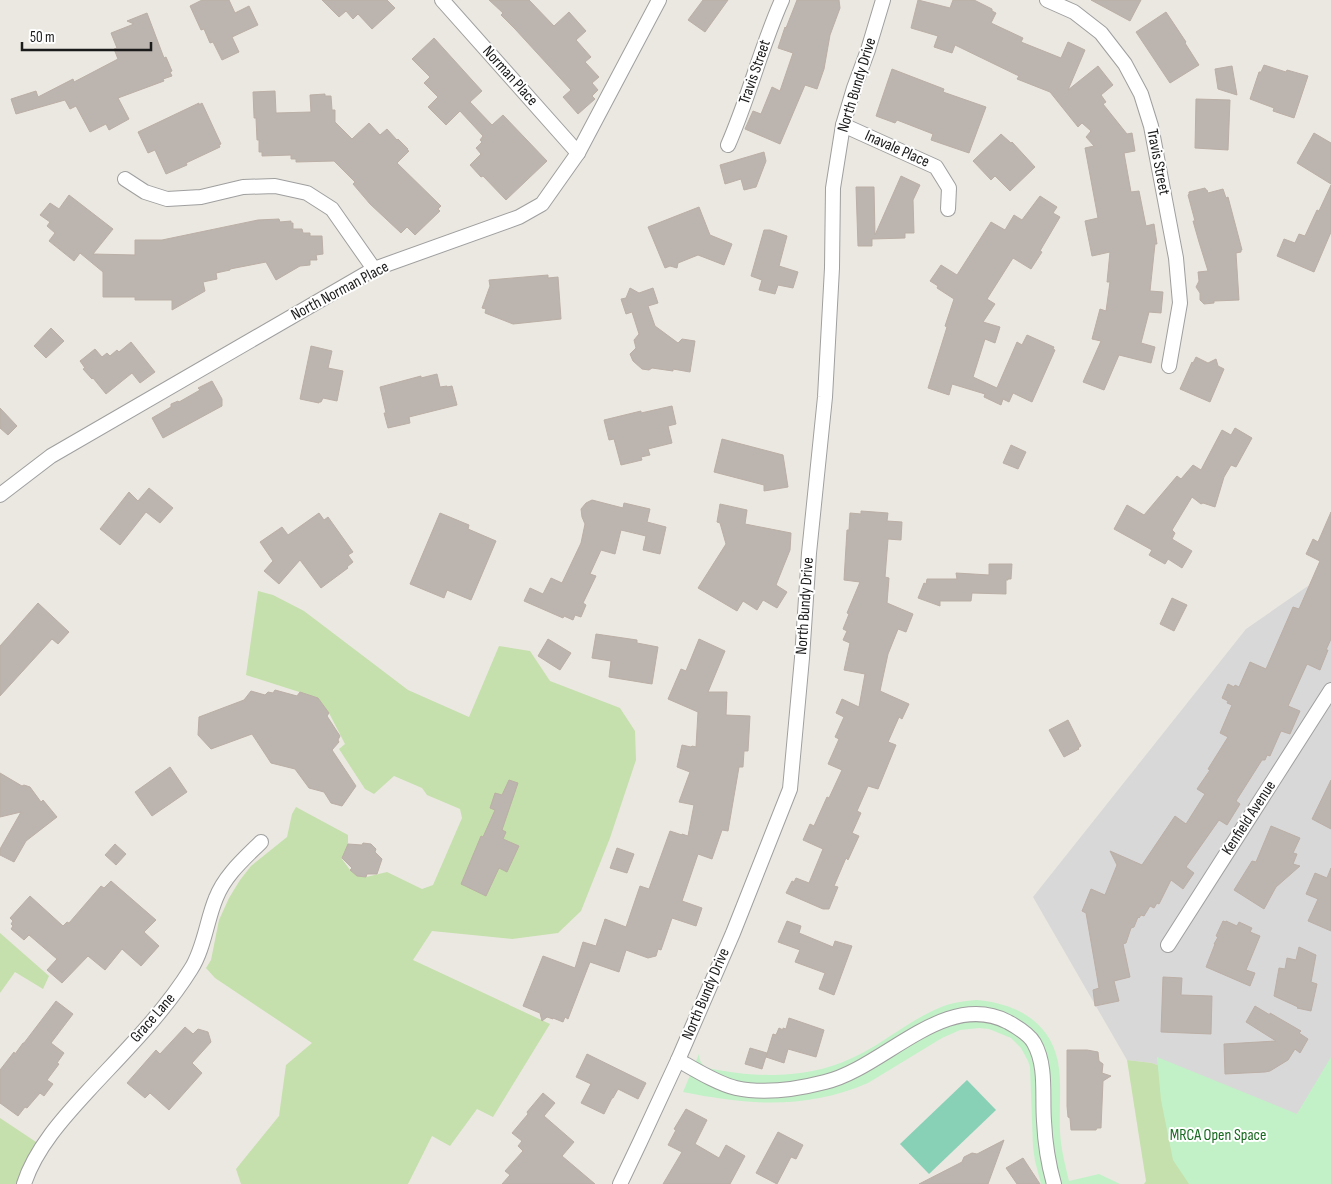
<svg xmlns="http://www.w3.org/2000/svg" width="1331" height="1184" font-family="'Sofia Sans Condensed',sans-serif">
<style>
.residential{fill:#d9d8d8}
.grass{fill:#c5e0ac}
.park{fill:#c2f1c7}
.pitch{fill:#88d1b7}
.building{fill:#bbb4af;stroke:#bbafa6}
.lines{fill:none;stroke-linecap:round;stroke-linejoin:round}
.minor-casing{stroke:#9f9f9f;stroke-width:16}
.minor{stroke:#fff;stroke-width:14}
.labels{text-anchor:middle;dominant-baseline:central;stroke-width:4;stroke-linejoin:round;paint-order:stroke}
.street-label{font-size:16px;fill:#1b1b1b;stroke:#fff}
.park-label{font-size:16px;fill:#186a20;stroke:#fff}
</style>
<rect width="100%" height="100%" fill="#ebe8e1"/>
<!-- residential -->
<path class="residential" d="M1331 570V1059L1295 1118 1152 1063 1127 1060 1033 897 1246 629Z"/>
<!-- grass -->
<g class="grass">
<path d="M258 591 273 595 304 611 408 690 469 717 499 646 530 651 550 681 620 708 635 731 636 760 610 838 581 911 558 933 512 939 432 931 413 960 550 1024 493 1117 477 1109 450 1146 432 1136 408 1184H241L236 1169 279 1116 286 1065 312 1043 215 978 206 968 211 960 219 920 229 898 240 880 251 866 287 837 292 814 296 807 348 835V845L342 859 350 870 357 876 366 877 387 872 422 889 433 885 462 818 460 809 427 795 422 788 394 776 374 794 365 789 339 749 345 744 329 713 318 698 246 675Z"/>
<path d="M0 933 49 976 43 989 15 972 0 993Z"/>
<path d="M1127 1060 1152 1063 1295 1118 1331 1184H1144L1146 1181Z"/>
<path d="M0 1118 39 1144 19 1184H0Z"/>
</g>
<!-- park -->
<g class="park">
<path d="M976 1000C1015 1003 1050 1021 1058 1062 1062 1085 1059 1109 1060 1132 1061 1149 1065 1164 1069 1181L1099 1174 1120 1184H1041L1035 1161 1033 1147 1030 1067 1028 1061 1021 1048 1011 1038 989 1029 979 1028 960 1030 942 1038 868 1083C805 1110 748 1105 683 1092L699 1054C699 1069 713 1069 724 1071 766 1078 813 1077 852 1058 883 1044 908 1021 939 1008 950 1003 963 1001 976 1000Z"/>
<path d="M1157 1057 1297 1114 1331 1057V1184H1189L1173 1160 1161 1100Z"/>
</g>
<!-- pitch -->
<path class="pitch" d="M967 1080 996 1110 929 1174 900 1144Z"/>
<!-- building -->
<g class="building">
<path d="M202 0H229L235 13 249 6 258 25 232 37 239 52 222 60 213 42 210 43 204 29 201 30 190 6Z"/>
<path d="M322 0H387L395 8 372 29 358 14 353 19 346 11 339 17Z"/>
<path d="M489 0H529L554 26 569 12 586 31 576 40 591 57 585 62 599 77 592 83 598 90 592 96 595 99 578 114 563 97 571 90 515 29 501 15 503 13Z"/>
<path d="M703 0H728L705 32 688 20Z"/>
<path d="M797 0H839L840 8 830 35 824 69 817 89 805 85 780 144 745 129 753 111 761 114 772 87 780 91 793 53 778 48 785 27 786 28Z"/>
<path d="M918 0 950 8 953 0H974L992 9V11L996 13 991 23 1023 38 1021 42 1061 58 1068 42 1085 50 1068 90 1098 66 1113 85 1101 95 1106 102 1103 104 1127 134 1132 133 1135 151 1124 153 1131 192 1139 191 1146 226 1154 224 1157 244H1155L1150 291 1163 292 1161 313 1149 312 1141 343 1155 347 1151 363 1119 355 1104 390 1083 382 1101 341 1092 339 1100 309 1106 311 1110 282H1107L1110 252 1092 256 1085 221 1098 218 1085 148 1094 146 1086 137 1091 131 1082 123 1078 127 1050 92 1017 79 1019 76 955 45 952 53 934 47 938 36 911 28Z"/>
<path d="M1091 0H1141L1130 21Z"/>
<path d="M1166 12 1186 42 1185 43 1199 65 1170 83 1136 32Z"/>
<path d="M147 13 164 58 166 57 172 71 170 72 172 76 163 79 164 81 118 98 129 119 109 130 106 124 90 132 76 106 70 109 65 100 16 114 11 99 36 91 38 97 73 79 74 82 118 59 114 49 117 48 111 33 134 24 127 21Z"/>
<path d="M434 38 482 91 470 102 492 125 503 115 547 161 506 200 483 176 481 177 470 165 481 154 476 148 482 142 480 140 483 136 460 111 446 125 428 107 438 97 424 83 430 77 412 59Z"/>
<path d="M1264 65 1286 72 1287 70 1308 76 1294 118 1273 111 1274 108 1250 99 1259 72H1261Z"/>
<path d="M1232 66 1237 95 1218 89 1215 69Z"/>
<path d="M892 69 944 89 943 92 986 107 969 153 931 140 933 134 897 120 895 123 876 116Z"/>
<path d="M275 91 276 113 311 112 310 95 325 94V96H331L332 110H335V122L352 139 369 123 380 135 387 129 397 140 398 139 408 149 407 150 409 151 397 163 441 206 438 209 440 211 415 235 407 227 401 233 370 204 353 184 355 182 334 161 296 162V159H291V155L262 156V152H259V140H257L256 118H254V116L253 92Z"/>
<path d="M1196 99 1230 100 1228 150 1195 148Z"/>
<path d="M199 103V105L202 103 221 144 219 145 220 147 186 163 187 165 166 174 155 150 148 153 138 132Z"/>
<path d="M1314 133 1331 143V184L1297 163Z"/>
<path d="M1001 134 1011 143 1012 142 1035 167 1010 191 995 176 991 180 973 161Z"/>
<path d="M764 152 766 161 756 187 744 190 741 179 725 184 720 165Z"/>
<path d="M901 176 920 185 913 200 914 233H905V238L872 239V246H858L856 187H874L875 235Z"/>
<path d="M1331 185V232L1314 272 1277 256 1284 239 1295 243 1299 234 1305 236 1317 210 1319 211Z"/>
<path d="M1205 188 1206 190H1207L1208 193 1223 189 1226 198 1228 197 1242 250H1241V252L1236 253 1239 300 1214 301V303L1204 304 1200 300V293L1196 287 1199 281 1198 272 1208 271 1199 242 1193 221H1195L1188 195 1189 194V192Z"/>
<path d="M69 195 113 229 93 254 135 255V240H162L258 220 279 219 280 222 291 221V223H293V229H302L303 233H310V236H322L323 254 316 255 317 260H310V265L300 266 276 280 266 262 230 269V270L216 273 217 279 203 282 205 291 172 310V300H135V297H103V272L80 253 74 261 49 241 55 233 47 226 50 222 40 215 50 203 59 209Z"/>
<path d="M1040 196 1057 207 1053 213 1060 217 1040 251 1042 252 1031 269 1013 258 987 299 995 304 983 322 1000 327 995 343 985 339 973 377 997 388 1017 342 1022 345 1027 335 1054 347 1053 349 1055 350 1032 402 1013 393 1009 402 1003 399 1001 405 984 397 985 394 952 384 949 395 928 388 947 327 945 326 954 299 937 288 938 286 930 281 941 265 957 275 991 222 1005 230 1014 215 1022 220Z"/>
<path d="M699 207 710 235 732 244 724 265 698 255 678 263 677 268 670 266 665 268 648 227Z"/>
<path d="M764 230H770L787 236 779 266 798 272 793 288 778 285 775 294 759 290 762 280 751 276Z"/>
<path d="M548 275V278L558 277 561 319 513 324 485 313 486 309 482 308 490 286 489 280Z"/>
<path d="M630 288 639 293 653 288 658 303 648 306 655 326 678 343 682 339 695 341 690 372 673 369V371L652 368 649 370 642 369 633 361 630 354 636 348 634 340 639 334 632 312 626 314 621 299 626 298Z"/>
<path d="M51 328 64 341 46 358 34 346Z"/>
<path d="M131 342 155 372 140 383 132 373 106 394 93 378 92 379 83 369 85 368 80 361 95 349 102 357 107 353 110 356 117 350 119 352Z"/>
<path d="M311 346 332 351 328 368 343 371 337 401 323 398 321 402H319V403L300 399Z"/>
<path d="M1196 357 1208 363 1216 359 1218 366 1224 369 1210 402 1180 389 1192 362 1193 363Z"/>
<path d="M437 374 440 387 447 386V387L452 386 457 405 409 417 410 423 388 428 384 413H386L380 387 421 376V378Z"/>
<path d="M212 381 222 399V406L163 438 152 418 171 407V404L178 401 179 402 200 390 198 388Z"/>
<path d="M672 406 676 424 668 426 672 443 648 449 650 455 641 457 642 460 621 465 614 439 609 440 604 420 641 411V413Z"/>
<path d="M0 408 17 426 8 435 0 428Z"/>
<path d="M1235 428 1252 438 1236 467 1231 465 1224 477 1215 507 1203 503 1201 504 1192 497 1172 530 1175 533 1172 539 1192 551 1182 568 1168 559 1165 564 1149 555 1152 550 1114 529 1127 505 1144 515 1177 476 1181 479 1193 465 1201 470 1222 430 1231 435Z"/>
<path d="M722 439 783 455 788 487 764 491V485L714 472Z"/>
<path d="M1011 445 1026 452 1018 469 1003 463Z"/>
<path d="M149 488 173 508 160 523 146 512 120 545 100 529 129 492 138 501Z"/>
<path d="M592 500 623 508 624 503 650 509 647 522 666 527 660 554 643 550 646 536 621 530 615 554 601 550 590 574 596 576 583 603 586 605 581 617 575 615 573 620 564 616 563 618 524 601 530 588 543 594 551 578 562 583 581 543 585 524 582 517 581 509 586 503Z"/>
<path d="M720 504 747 510 745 524 791 533 790 550 776 585 787 592 777 608 763 600 757 610 743 601 737 611 698 588 726 544 720 523 717 522Z"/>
<path d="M861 511 888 513 887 521 902 522 901 540 888 539 885 577 889 578 887 603 913 614 906 632 898 629 888 654 880 691 909 704 902 719 899 717 888 742 896 745 878 789 868 786 857 811 861 813 852 833 859 836 848 860 846 858 834 886 838 887 829 909H823L786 893 792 881 794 882 796 878 809 883 823 849 803 840 810 824 814 826 827 797 829 798 842 770 828 764 839 739 835 737 844 717 836 713 842 699 859 707 865 674 844 670 850 643 843 640 847 631 843 629 849 614 847 613 860 582 844 580 847 530H849L850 513 861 514Z"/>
<path d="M1331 512V639L1326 650H1328L1320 670 1307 664 1288 706 1300 711 1290 734 1281 731 1270 756 1267 755 1265 760H1262L1236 801 1240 804 1227 825 1219 820 1186 867 1194 873 1183 889 1171 880 1159 904 1157 903 1154 908 1150 906 1144 916 1141 915 1139 918 1138 917 1134 927 1131 928 1126 943 1123 944 1130 977 1114 981 1119 1001 1095 1006 1093 990 1099 988 1086 913 1082 911 1091 889 1105 895 1117 865 1110 851 1142 865 1175 816 1186 824 1205 794 1197 789 1210 770 1208 769 1228 737 1220 733 1232 705 1227 703 1228 701 1222 698 1228 684 1234 687 1235 685 1239 687 1250 662 1266 669 1293 607 1299 609 1320 561 1306 554 1313 539 1318 542Z"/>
<path d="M319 513 324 520 328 517 353 552 348 555 353 562 347 567 348 568 321 588 300 560 279 584 264 571 273 561 260 542 282 527 288 535Z"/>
<path d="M440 513 469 525 468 529 496 541 471 600 447 590 444 598 410 584Z"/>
<path d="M989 564H1012L1011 579H1008V580H1006V594L972 593 971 601H940V606L918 598 924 583 926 584 927 579H957L956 573 989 575Z"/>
<path d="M1172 598 1187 605 1174 631 1160 624Z"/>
<path d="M38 603 69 632 58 644 52 639 0 696V646Z"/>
<path d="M596 634 637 640V643L658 647 652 684 609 677 611 661 592 658Z"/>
<path d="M548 639 571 653 560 670 538 656Z"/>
<path d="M699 639 725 651 708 692H727L726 715 750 716 748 751H744L743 767H739L728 831 722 830 712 859 698 854 682 901 702 908 696 926 672 918 661 950 658 949 656 956 648 958 626 950 619 972 590 962 568 1019 565 1017 563 1022 553 1018V1019L547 1017 542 1021 540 1013 523 1006 543 956 575 968 583 942 596 946 605 919 626 927 640 886 649 889 670 831 682 835V834L688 836 694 805 679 802 690 772 677 767 682 745 691 747 692 746 696 747 698 712 668 699 681 669 686 671Z"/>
<path d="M275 690 297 696 300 692 318 698 329 713 327 716 340 736 338 740 339 742 332 750 356 786 342 806 331 803 324 792 309 788 295 769 271 763 252 734 211 749 198 735 199 717 244 700 251 691 265 695 268 692 273 693Z"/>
<path d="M1068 720 1081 746 1078 748 1079 749 1064 757 1049 730Z"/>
<path d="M170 767 187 792 152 816 135 792Z"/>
<path d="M0 773 22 786 24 785 30 787 41 802 43 800 57 817 26 841 14 862 0 855V849L21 812 0 817Z"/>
<path d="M509 780 518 783 502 830 506 832 503 839 519 846 507 872 499 868 486 896 461 884 481 836 483 837 495 810 490 808 495 793 502 795Z"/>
<path d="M1331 780V829L1312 819Z"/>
<path d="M1271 826 1300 838 1293 853 1297 854 1293 864 1300 866 1276 887 1264 909 1234 890 1252 861 1256 862Z"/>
<path d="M363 843 371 844 376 849 375 852 382 859 377 874H367L366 877 357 876 350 870 352 868 342 858 348 844 362 845Z"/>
<path d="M115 844 126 854 116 865 105 855Z"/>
<path d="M617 848 634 854 627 873 610 868Z"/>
<path d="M1331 868V931L1308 921 1318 899 1306 894 1315 873 1327 878Z"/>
<path d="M111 881 156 920 144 932 159 946 141 966 122 949 105 970 88 956 62 983 47 970 57 959 29 935 24 940 11 929 13 926 11 924 13 921 10 918 30 896 63 926 67 922 69 923 101 886 104 888Z"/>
<path d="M787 921 801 926 799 933 833 947 835 941 852 946 834 995 819 989 825 973 795 962 800 950 778 942Z"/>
<path d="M1223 921 1226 922V921L1237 926 1239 922 1252 928 1250 932 1260 936 1246 970 1255 973 1250 986 1206 967 1215 944H1214L1218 937 1216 936Z"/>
<path d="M1299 947 1316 955 1311 982 1317 984 1311 1011 1297 1008 1298 1007 1274 996 1279 968 1285 969 1287 958 1296 960Z"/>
<path d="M1163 977 1182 978 1181 995 1212 996 1211 1034 1161 1032Z"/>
<path d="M56 1001 73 1014 51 1043 64 1053 57 1063 59 1064 47 1080 53 1084 44 1096 40 1093 27 1108 25 1107 18 1116 0 1103V1070L14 1052 15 1054 23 1043H24Z"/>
<path d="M1255 1006 1270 1015V1013L1301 1031 1299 1033 1308 1039 1300 1053 1295 1049 1288 1060 1270 1071 1265 1072 1225 1074 1224 1044 1276 1041 1246 1022Z"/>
<path d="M789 1018 824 1030 816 1057 788 1049 784 1063 766 1057 773 1034 776 1035 779 1028 783 1030V1028L786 1029Z"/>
<path d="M185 1027 193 1034 198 1029 208 1032 211 1042 192 1063 202 1073 169 1110 150 1093 145 1098 127 1083 156 1050 160 1054Z"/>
<path d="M750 1048 767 1053 762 1069 745 1064Z"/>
<path d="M1067 1050H1087L1098 1052 1099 1061 1103 1064 1102 1073 1111 1076 1103 1081 1101 1128H1097L1096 1130H1071L1070 1118 1068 1117 1067 1106Z"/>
<path d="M587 1054 646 1083 638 1099 618 1089 613 1098H612L604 1114 581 1103 591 1084 576 1077Z"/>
<path d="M543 1093 555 1103 544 1116 574 1142 562 1156 595 1184H502L510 1175 505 1171 523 1151 518 1146 522 1141 512 1133 528 1114 527 1112Z"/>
<path d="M686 1109 707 1120 695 1144 719 1158 726 1145 745 1156 730 1184H663L682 1152 668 1145 676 1130 674 1129Z"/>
<path d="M778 1132 803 1145 796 1159 791 1157 777 1184 756 1173Z"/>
<path d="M1004 1140 988 1184H919L962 1162 964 1157 972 1153 977 1154Z"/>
<path d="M1023 1158 1040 1184H1017L1006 1168Z"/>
</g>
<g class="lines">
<defs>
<g id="minor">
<path d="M442 0 578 153"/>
<path d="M1047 0 1074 12 1101 33 1125 64 1141 94 1151 126 1176 258 1180 303 1169 366"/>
<path d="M843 125 936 167 949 188 948 209"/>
<path d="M728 145C749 97 761 47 782 0"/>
<path d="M125 179 145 192 167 199 201 197 243 187 275 186 307 193 332 209 374 269"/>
<path d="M0 495 51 456 374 269 519 217 542 204 578 153 659 0"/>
<path d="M1168 945 1331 690"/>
<path d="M678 1060C694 1069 718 1084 736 1088 763 1094 798 1089 825 1082 884 1068 945 989 1008 1022 1017 1027 1029 1034 1034 1043 1047 1066 1042 1096 1044 1121 1045 1142 1048 1163 1054 1184"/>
<path d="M24 1184C35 1149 64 1117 88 1091 124 1052 163 1014 191 969 204 949 207 919 216 898 225 875 244 859 261 842"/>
<path d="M620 1184 640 1142 678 1060 733 933 790 789 802 658 809 553 825 397 832 268 833 188 843 125 854 88 868 50 883 0"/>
</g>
</defs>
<!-- minor casing -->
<use href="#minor" class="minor-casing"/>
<!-- minor -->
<use href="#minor" class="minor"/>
</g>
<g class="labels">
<!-- street labels -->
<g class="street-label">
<text transform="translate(755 72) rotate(-71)">Travis Street</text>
<text transform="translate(510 76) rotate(48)">Norman Place</text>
<text transform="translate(857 85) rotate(-73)">North Bundy Drive</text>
<text transform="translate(897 149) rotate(24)">Inavale Place</text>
<text transform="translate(1158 162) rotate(79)">Travis Street</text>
<text transform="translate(340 291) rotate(-28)">North Norman Place</text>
<text transform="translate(805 606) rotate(-86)">North Bundy Drive</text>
<text transform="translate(1249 818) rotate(-57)">Kenfield Avenue</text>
<text transform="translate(706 994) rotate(-67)">North Bundy Drive</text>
<text transform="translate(153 1018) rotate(-49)">Grace Lane</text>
</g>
<!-- park labels -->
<g class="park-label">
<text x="1218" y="1135">MRCA Open Space</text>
</g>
</g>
<!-- scale -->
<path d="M22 42v8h129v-8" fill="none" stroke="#1b1b1b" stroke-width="2.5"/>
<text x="30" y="42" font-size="15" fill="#1b1b1b" stroke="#ffffff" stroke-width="4" paint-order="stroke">50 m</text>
</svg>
